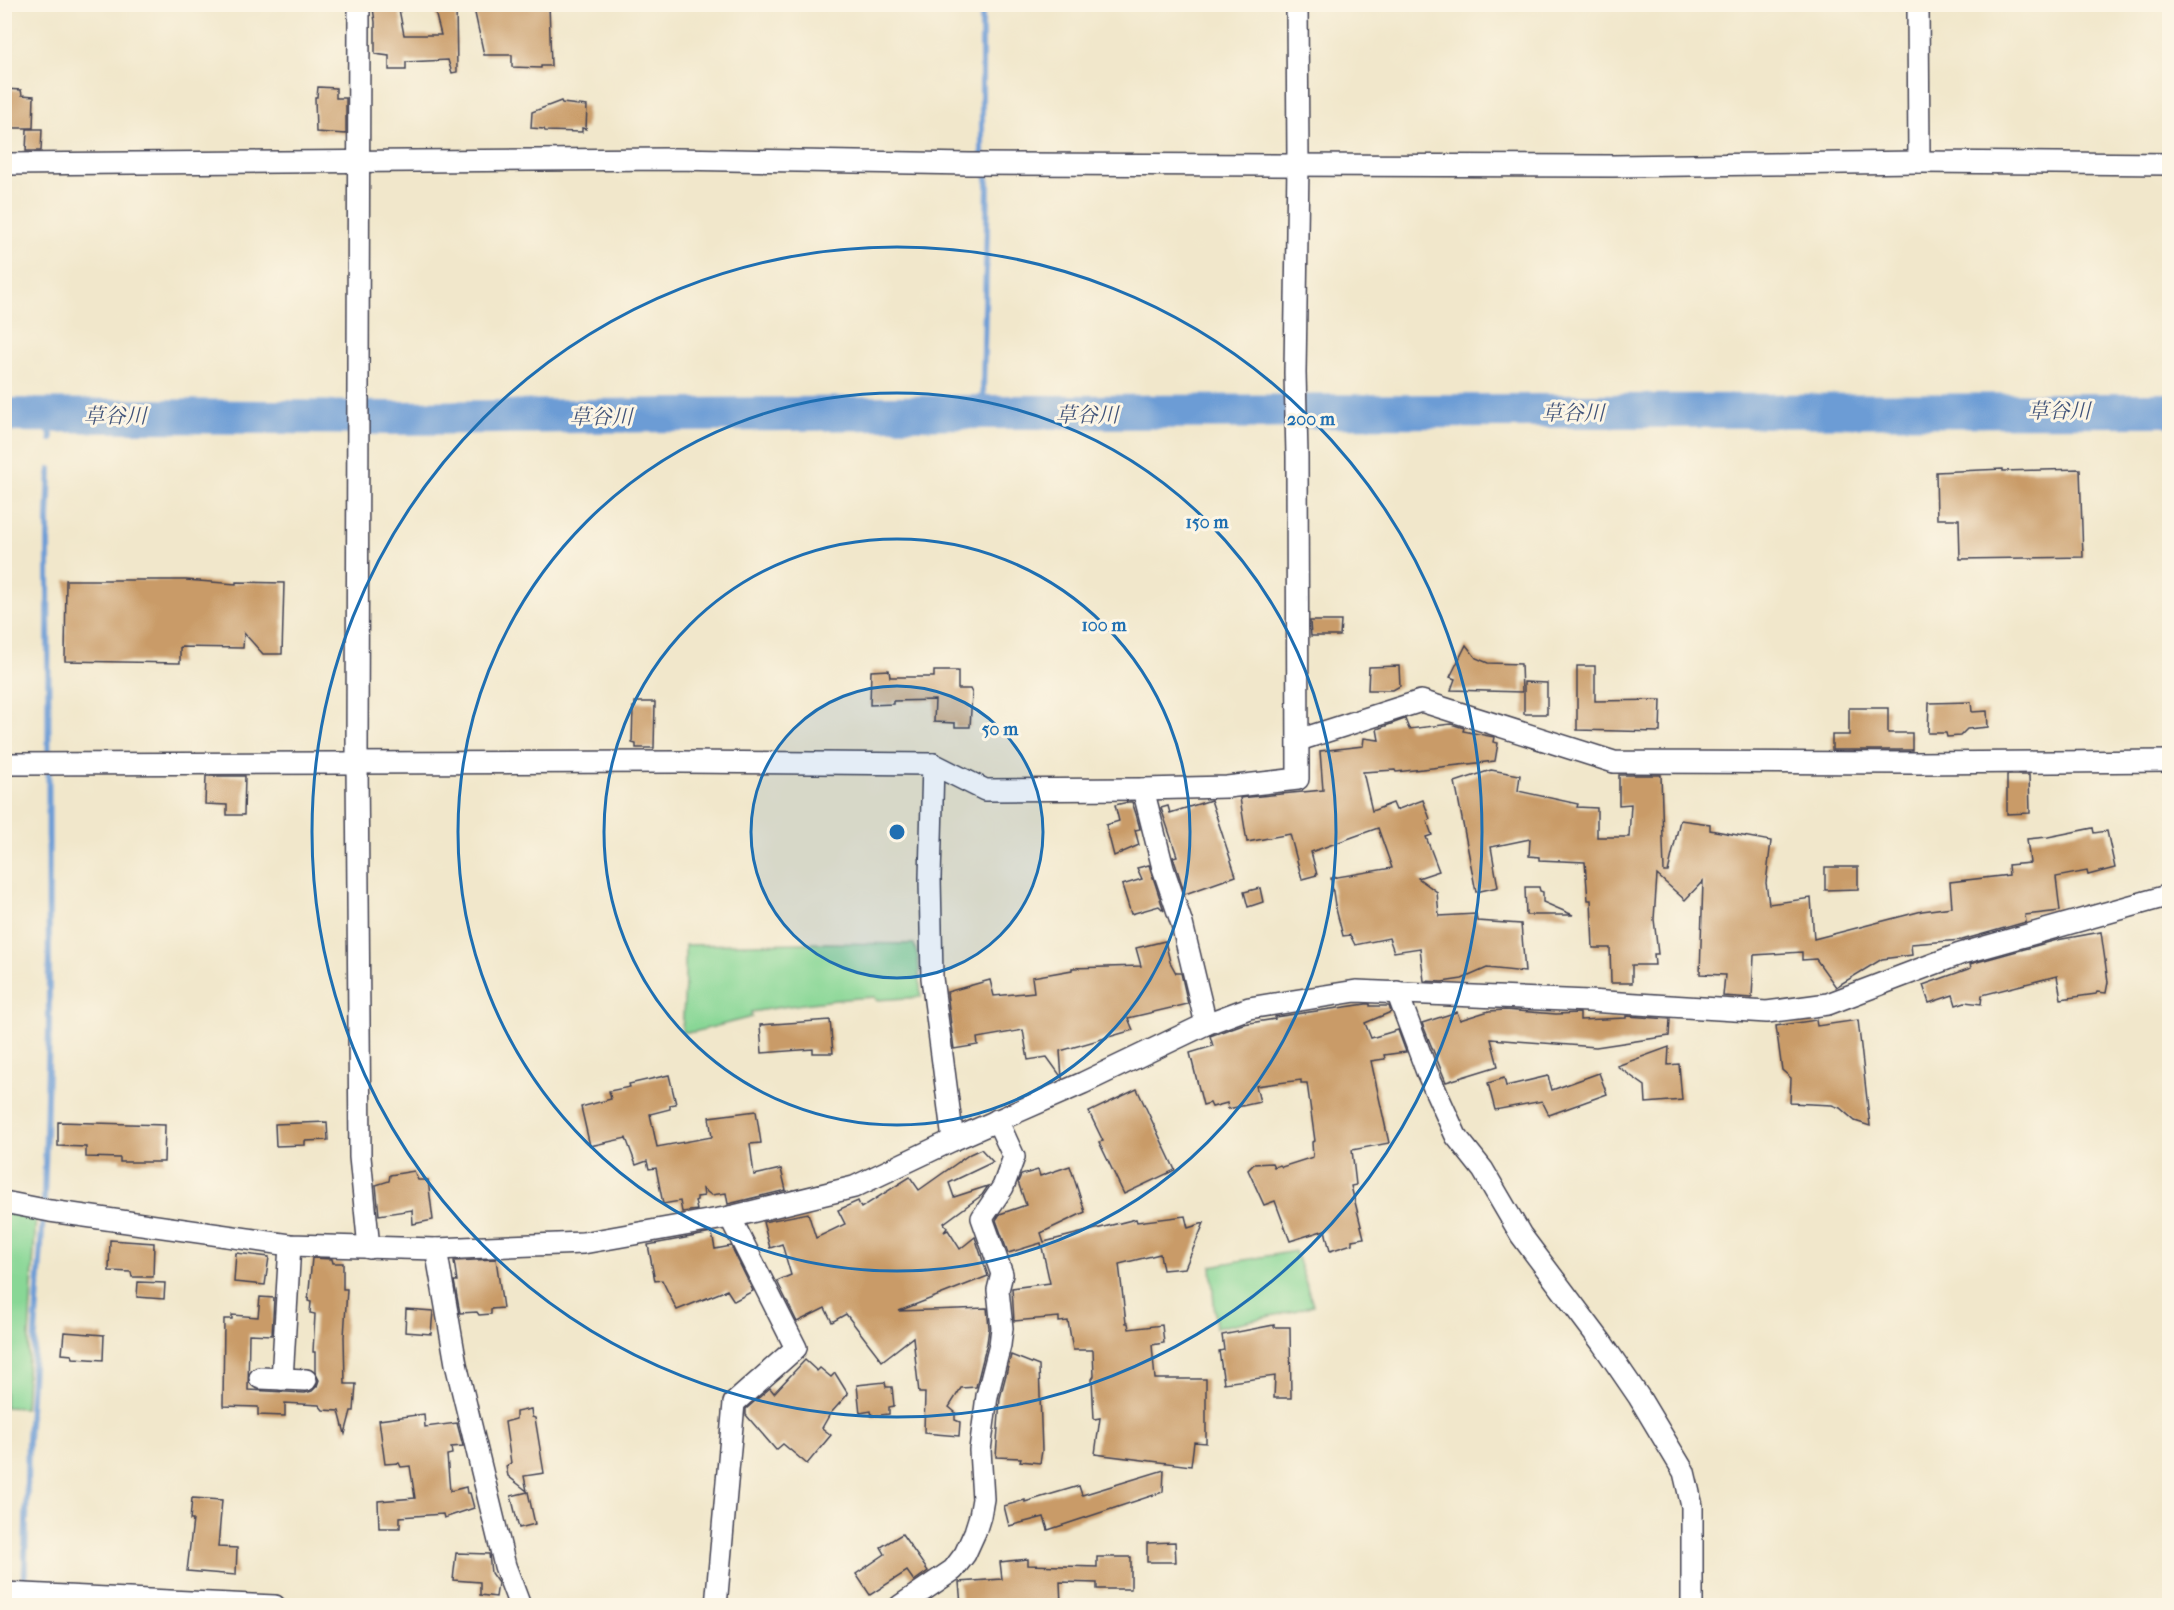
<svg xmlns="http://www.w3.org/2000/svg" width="2174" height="1610" font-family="'IM FELL French Canon','Noto Serif JP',serif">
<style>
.green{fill:#89d796;stroke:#567c68;stroke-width:1.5}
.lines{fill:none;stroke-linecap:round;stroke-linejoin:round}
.stream{stroke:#6c9cd5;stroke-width:6}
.river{stroke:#6c9cd5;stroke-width:34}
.building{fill:#c99b68}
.street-casing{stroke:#414051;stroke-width:24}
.street{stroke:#fff;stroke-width:21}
.ring{fill:none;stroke:#1f6fb2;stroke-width:3}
.labels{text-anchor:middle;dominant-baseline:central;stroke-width:6;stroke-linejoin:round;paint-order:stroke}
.water-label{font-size:21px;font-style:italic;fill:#405379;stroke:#fcf5e5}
.centre{fill:#1f6fb2;stroke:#fcf5e5;stroke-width:3}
.ring-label{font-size:18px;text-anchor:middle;font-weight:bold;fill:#1f6fb2;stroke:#fcf5e5;stroke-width:6;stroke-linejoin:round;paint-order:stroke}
</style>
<rect width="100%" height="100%" fill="#fcf5e5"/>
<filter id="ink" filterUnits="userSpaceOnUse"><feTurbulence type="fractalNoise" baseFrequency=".0167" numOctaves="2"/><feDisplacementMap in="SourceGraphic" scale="12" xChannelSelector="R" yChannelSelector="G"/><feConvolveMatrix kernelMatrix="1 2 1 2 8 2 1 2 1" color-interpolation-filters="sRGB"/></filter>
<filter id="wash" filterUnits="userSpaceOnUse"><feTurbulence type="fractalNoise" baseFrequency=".008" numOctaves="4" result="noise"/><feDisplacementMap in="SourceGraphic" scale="24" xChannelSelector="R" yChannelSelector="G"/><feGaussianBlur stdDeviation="1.35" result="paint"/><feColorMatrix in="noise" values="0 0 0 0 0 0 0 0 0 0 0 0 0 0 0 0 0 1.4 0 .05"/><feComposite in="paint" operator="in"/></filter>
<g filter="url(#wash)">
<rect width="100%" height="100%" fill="#f1e7cb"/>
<!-- green -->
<g class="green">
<path d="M811 943 914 944 918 958 921 997 876 1000 875 997C833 999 792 1005 751 1012L752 1017 694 1032H682L685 985V945Z"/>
<path d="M4 1209 36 1215 25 1408 5 1407Z"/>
<path d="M1295 1251 1313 1305 1294 1311 1216 1328 1211 1266Z"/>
</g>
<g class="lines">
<!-- stream -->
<g class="stream">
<path d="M982 4V153L988 184 983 389 985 412"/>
<path d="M49 415 51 439"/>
<path d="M24 1606 28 1440 44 1200 49 1032 48 519 50 469"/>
</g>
<!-- river -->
<path class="river" d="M4 415 397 418 985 412 2170 410"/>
</g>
<g id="blocks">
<!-- building -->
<g class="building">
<path d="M381 4H398L404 35H441L433 4H456L457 72 452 73 448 60 406 62V70H389V56L375 54V22L373 8 382 6Z"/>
<path d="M473 4H549L551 66H541V68L512 67V55H484Z"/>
<path d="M318 87 336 88V98H346V134L316 132 315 97H317Z"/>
<path d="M4 89 21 90 22 95 34 96 33 128H4Z"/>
<path d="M561 101 562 103 587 106 586 129 582 128V132L545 131 544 129 531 128 532 112Z"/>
<path d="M27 129H42L41 151H26Z"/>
<path d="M2003 469V471L2080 469 2083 557 1960 559 1959 519H1937L1936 472Z"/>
<path d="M66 580H186L236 584V582L284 583 282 654H263L244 633 243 648 180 647V663L65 661Z"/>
<path d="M1310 621H1341L1340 636H1311Z"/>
<path d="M1466 645 1476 658 1488 663 1521 664 1522 692 1451 690 1455 679 1450 677Z"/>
<path d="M1399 666 1400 686 1393 690H1368L1369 667Z"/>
<path d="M1577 666H1595V701L1661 700 1660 732 1577 730Z"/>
<path d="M889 670 890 677H934V671H958V689H970L972 693 970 727H955V723L934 722 935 700 893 701V704L870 705 871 671Z"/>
<path d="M1524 682 1547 683V714H1524Z"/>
<path d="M635 702H655L654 748H636V744L632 743 633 707H635Z"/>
<path d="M1971 702 1972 712 1987 711 1988 727 1967 729 1960 736 1947 737 1946 733H1928L1929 703Z"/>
<path d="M1849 708H1888V733H1912V750H1832V735H1849Z"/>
<path d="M1405 719 1409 729 1451 724 1464 728 1463 731 1494 737 1493 742 1498 743 1495 761 1396 772 1395 770 1363 772 1372 811 1393 803 1396 810 1423 800 1430 819 1427 821 1432 835 1426 837 1439 871 1418 878 1437 892 1439 916 1476 914 1477 921 1521 924 1525 972 1487 968 1462 979 1442 982 1424 981 1420 948 1394 952 1389 938 1355 945 1350 935 1343 936 1335 905 1331 878 1392 868 1378 828 1311 852 1317 875 1302 879 1290 834 1247 842 1240 798 1323 790 1320 751 1363 746 1364 738 1379 740 1377 729Z"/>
<path d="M1491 770 1520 775 1518 791 1578 804 1577 807 1597 808V837H1629L1631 804 1619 805V775H1661L1664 872H1668L1680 820 1710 824V830L1771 841 1766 883 1769 904 1811 898 1814 939 1922 911 1952 907 1950 882 2009 875 2008 865 2030 863 2027 839 2048 837 2093 828 2094 833 2107 831 2115 868 2088 875 2087 871 2056 877 2060 911 2025 915 2026 922 1962 940 1911 944 1912 955 1882 959 1836 987 1816 959 1802 960V952L1754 955 1752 998 1723 996 1725 975 1700 974 1703 881 1685 900 1657 875 1654 919 1658 954H1654L1655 965H1632V983H1611L1610 948H1593L1591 900H1588L1585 862 1539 860V857L1529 856 1530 839 1491 847 1498 887 1476 892 1455 782Z"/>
<path d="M2007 775H2029L2030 813 2007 814Z"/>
<path d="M206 776H245L244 815H227V805L205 804Z"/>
<path d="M1211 800 1236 876 1185 894 1173 857 1177 856 1161 808 1168 806 1170 813Z"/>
<path d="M1128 802H1132L1136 814 1140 829 1135 830 1139 845 1114 856 1106 825 1119 821 1115 805Z"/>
<path d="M1149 865 1164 911 1159 906 1131 914 1122 885 1142 879 1137 868Z"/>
<path d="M1825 867H1858V889L1825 890Z"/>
<path d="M1525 887H1539L1540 891 1543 892V902L1573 915H1526Z"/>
<path d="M1260 888 1263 902 1248 907 1244 892Z"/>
<path d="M2101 932 2108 982 2106 993 2097 992 2096 994 2061 999 2057 976 1982 995 1981 1004 1965 1002 1956 1005 1953 995 1929 1003 1923 985 1971 968 1970 964 2057 940Z"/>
<path d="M1165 941 1170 962 1176 973H1181L1188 1004 1128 1018 1133 1030 1060 1051 1062 1078 1047 1057 1028 1060 1023 1030 977 1038 978 1045 954 1049 947 992 990 980 994 996 1034 992 1032 977 1072 970V968L1141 966 1136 948Z"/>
<path d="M1366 1004H1370V1006H1389L1391 1012 1365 1023 1371 1038 1398 1030 1406 1052 1384 1055 1385 1059 1371 1061 1389 1143 1352 1150 1356 1185 1351 1186 1364 1238 1352 1240V1244L1330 1251 1325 1230 1290 1241 1275 1201 1264 1205 1248 1170 1254 1164 1272 1163 1274 1167 1280 1165 1282 1167 1313 1157 1312 1142 1315 1141 1307 1083H1301V1080L1256 1086 1260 1102 1228 1109 1227 1103 1212 1107 1210 1103 1203 1105 1190 1053 1213 1046 1210 1036 1243 1024 1275 1019V1017Z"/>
<path d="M1505 1010 1556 1014 1580 1013V1020L1626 1018V1016L1670 1019 1669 1036 1596 1047 1491 1039 1498 1066 1446 1082 1422 1023 1457 1012 1460 1020 1489 1011Z"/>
<path d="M830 1020 833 1053H813V1049L762 1053 760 1025Z"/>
<path d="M1816 1020 1817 1026 1858 1020 1870 1126 1855 1121 1840 1108 1832 1105 1790 1103 1791 1078 1782 1070 1776 1026Z"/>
<path d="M1669 1047 1668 1065 1679 1064 1682 1100 1646 1103 1645 1086 1617 1066Z"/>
<path d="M1599 1073 1607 1094 1549 1115 1542 1101 1495 1110 1488 1083 1504 1078 1506 1086 1548 1076 1552 1090Z"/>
<path d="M669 1075 676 1104 670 1105V1109L650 1114 657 1147 712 1137 709 1117 756 1111 761 1143 750 1144 754 1175 781 1169 786 1190 728 1204 726 1193 711 1195 703 1189 704 1196 697 1197V1200L695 1201 697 1210 682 1212 680 1201 663 1204 656 1168 649 1169 647 1161 636 1165 626 1138 590 1146 581 1107 611 1099 609 1091 630 1087 629 1084Z"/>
<path d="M1137 1089 1175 1170 1124 1194 1099 1142 1103 1141 1089 1112Z"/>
<path d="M58 1122 165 1125 164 1162H120V1158L86 1157V1147L58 1146Z"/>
<path d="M327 1122 328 1140 305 1141V1145L276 1146 275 1124Z"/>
<path d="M981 1149 993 1162 949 1183 954 1197 988 1186 982 1195 944 1223 947 1228 944 1232 948 1230 960 1249 975 1237 988 1276 899 1311 987 1308 989 1328 987 1343 976 1387 961 1388 949 1407 955 1412V1420L960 1422 959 1436 924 1433 925 1393H919L913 1337 882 1361 846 1314 832 1322 825 1308 797 1322 777 1281 791 1275 782 1244 770 1248 763 1222 808 1213 816 1238 845 1224 838 1210 858 1201 861 1208 910 1177 919 1190 970 1154Z"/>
<path d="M1070 1166 1085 1212 1041 1233 1044 1242 1136 1219 1137 1222 1185 1216 1188 1228 1204 1223 1185 1268 1163 1270 1160 1254 1119 1264 1126 1323H1128L1129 1329 1162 1325 1164 1343 1152 1345 1155 1379H1206V1443L1194 1442 1191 1466 1095 1454 1100 1418 1094 1419 1092 1379 1094 1376 1093 1350H1073L1068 1321 1059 1322V1317L1014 1321 1012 1288 1050 1283 1041 1243 1008 1253 996 1220 1000 1214 1026 1205 1018 1182 1021 1175 1038 1170 1040 1176Z"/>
<path d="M414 1171 418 1180H428L433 1220 413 1224 412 1210 379 1215 376 1185 389 1181 390 1175Z"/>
<path d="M712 1233 715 1249 731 1246 753 1291 734 1301 727 1290 677 1310 662 1280 655 1281 648 1245Z"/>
<path d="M110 1240 154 1243 153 1277H132L131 1272 109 1271Z"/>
<path d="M236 1253 269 1257 265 1285 234 1282Z"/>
<path d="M312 1258 332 1259 333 1263H343V1289H347L344 1337 345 1384H356L354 1411H351L345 1434 339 1411 323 1410 319 1405 285 1403V1416L258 1415V1407L223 1406 224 1319H232V1315L258 1317 260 1297 274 1298 272 1335 249 1334 248 1390 305 1393 312 1391 317 1386 319 1380 315 1372V1352H313L315 1314 310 1313 311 1302 308 1301Z"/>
<path d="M496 1259 503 1308 491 1309V1314L479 1315 477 1312 460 1313 454 1281H457L454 1261Z"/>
<path d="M138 1282 165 1283 164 1299 137 1297Z"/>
<path d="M406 1309 433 1311 431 1334 405 1332Z"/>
<path d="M1274 1325V1327H1290L1291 1398H1274L1275 1376 1224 1383 1219 1351 1224 1350 1222 1335Z"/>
<path d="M64 1332 104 1335 103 1360 73 1358 72 1355 62 1354Z"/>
<path d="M1011 1355 1039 1366 1042 1451 1040 1463 1020 1461 1021 1458 996 1457 1000 1398Z"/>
<path d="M805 1360 817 1371 820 1368 831 1377 835 1373 848 1394 830 1414 822 1428 831 1435 807 1464 783 1444 776 1450 746 1415V1409L770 1388 774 1393Z"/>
<path d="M885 1382 886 1387H892L894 1406 889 1407V1414L872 1416 871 1411 860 1413 857 1385Z"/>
<path d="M531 1409 532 1417 535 1418 544 1473 524 1476 527 1491 508 1476 506 1466 511 1463 505 1422 516 1419V1412Z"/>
<path d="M424 1414 425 1427 457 1423 463 1446 451 1447 452 1454 447 1455 450 1491 466 1487 467 1493H470L474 1508 444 1518 443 1514 400 1517V1528H379L378 1501 415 1498 410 1466 401 1467 399 1463 385 1464 379 1420Z"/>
<path d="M1164 1470 1163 1492 1048 1530 1044 1517 1009 1526 1004 1506 1025 1500V1502L1079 1486 1082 1495Z"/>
<path d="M528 1492 535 1524 519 1528 511 1496Z"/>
<path d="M192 1498 222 1500 218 1547 237 1548 236 1575 187 1571 193 1520H190Z"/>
<path d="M902 1534 928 1571 914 1581 907 1571 870 1595 856 1574 885 1554 881 1547Z"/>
<path d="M1175 1542 1176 1562H1147V1543Z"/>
<path d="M456 1553 489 1554 491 1573 498 1583 496 1597 480 1595V1582L453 1580Z"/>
<path d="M1097 1557H1131V1589H1097V1583L1060 1582 1061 1605H1041V1603L1017 1605H961L959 1582 1002 1579 1000 1562 1028 1559V1565L1097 1567Z"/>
</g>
</g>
</g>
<g filter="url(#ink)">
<use href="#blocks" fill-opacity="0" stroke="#414051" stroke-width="1.5"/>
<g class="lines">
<defs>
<g id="street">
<path d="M359 4 357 762 360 1157 369 1248"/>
<path d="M1918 4 1919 162"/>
<path d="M4 164 674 159 970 164 1613 166 1919 162 2170 164"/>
<path d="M1299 740 1421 701 1614 762 1917 763 2170 761"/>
<path d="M4 764 681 762 933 764 985 790 1143 789 1227 787 1298 779 1297 456 1295 373 1298 164 1297 4"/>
<path d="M933 764 930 878 932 978 953 1140"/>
<path d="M1143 789 1163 868 1182 924 1206 1024"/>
<path d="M1397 992 1427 1072 1456 1136 1483 1170 1521 1235 1602 1343 1639 1397 1684 1472 1692 1506V1606"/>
<path d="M4 1202 50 1211 290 1245 436 1249 583 1243 730 1217 854 1187 953 1140 1083 1083 1206 1024 1249 1008 1356 991 1589 1001 1767 1012 1828 1004 1960 954 2170 895"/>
<path d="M436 1249 456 1364 505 1566 520 1606"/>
<path d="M260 1378 306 1380"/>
<path d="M282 1379 290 1245"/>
<path d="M4 1593 275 1606"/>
<path d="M716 1606 734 1403 796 1348 730 1217"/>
<path d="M900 1606 953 1570 965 1554 975 1532 980 1516 983 1499 980 1450 987 1396 1000 1345 1002 1328 998 1290 1002 1274 982 1218 1003 1187 1014 1157 997 1120"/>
</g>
</defs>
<!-- street casing -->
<use href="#street" class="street-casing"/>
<!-- street -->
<use href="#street" class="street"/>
</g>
</g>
<!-- distance rings -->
<circle cx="897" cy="832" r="146" fill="#1f6fb2" fill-opacity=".12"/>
<g class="ring">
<circle cx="897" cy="832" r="146"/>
<circle cx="897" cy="832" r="293"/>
<circle cx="897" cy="832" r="439"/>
<circle cx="897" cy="832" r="585"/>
</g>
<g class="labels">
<!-- water labels -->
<g class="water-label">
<text x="2059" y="411">草谷川</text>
<text x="1573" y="413">草谷川</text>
<text x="1087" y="415">草谷川</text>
<text x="115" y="416">草谷川</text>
<text x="601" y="417">草谷川</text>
</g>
</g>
<circle cx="897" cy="832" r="9" class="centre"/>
<g class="ring-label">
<text x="1311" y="425">200 m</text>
<text x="1207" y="528">150 m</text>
<text x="1104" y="631">100 m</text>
<text x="1000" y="735">50 m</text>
</g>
<!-- margin -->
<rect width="2174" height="1610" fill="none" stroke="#fcf5e5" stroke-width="24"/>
</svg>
